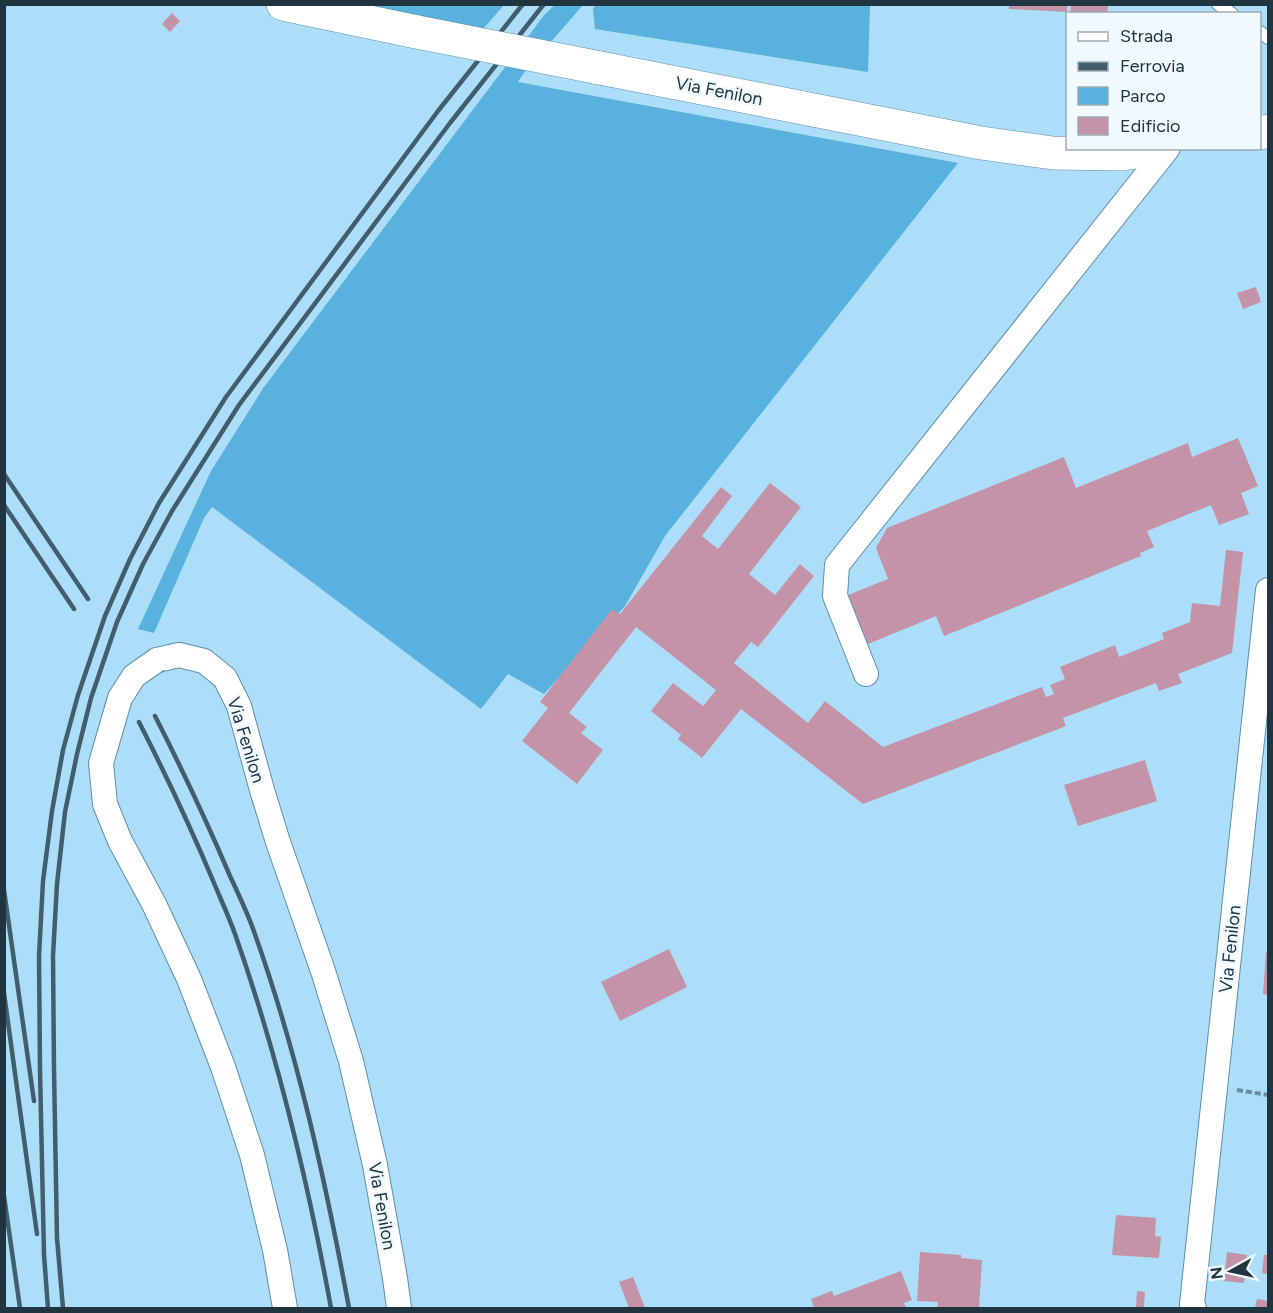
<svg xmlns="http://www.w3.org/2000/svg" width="1273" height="1313" font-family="Figtree,sans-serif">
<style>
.green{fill:#59b1de}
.building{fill:#c493a7}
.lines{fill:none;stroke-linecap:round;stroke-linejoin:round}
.lane-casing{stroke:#5e8ea7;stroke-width:14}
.street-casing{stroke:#5e8ea7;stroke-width:26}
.secondary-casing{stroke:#5e8ea7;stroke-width:34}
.path{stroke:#688b9f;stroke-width:4;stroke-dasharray:6 3;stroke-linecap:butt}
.lane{stroke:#fff;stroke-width:12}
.street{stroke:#fff;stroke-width:24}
.secondary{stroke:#fff;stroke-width:33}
.rail{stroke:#425d6c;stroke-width:4.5}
.street-bridge-casing{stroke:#5e8ea7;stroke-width:26;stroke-linecap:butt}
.secondary-bridge-casing{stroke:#5e8ea7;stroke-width:34;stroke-linecap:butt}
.street-bridge{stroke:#fff;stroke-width:24}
.secondary-bridge{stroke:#fff;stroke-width:33}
.labels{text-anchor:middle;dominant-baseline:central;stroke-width:5;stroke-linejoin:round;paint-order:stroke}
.street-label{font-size:18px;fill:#213540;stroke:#eff9fe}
</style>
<rect width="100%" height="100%" fill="#acdefa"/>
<!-- green -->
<g class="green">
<path d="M329 5H504L476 37Z"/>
<path d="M555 5H583L523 74 518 82 958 163 665 536 625 606 544 694 508 674 481 709 212 507 204 518 154 633 138 629 211 471 264 387 545 14Z"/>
<path d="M596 5H870L868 72 595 29 593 9Z"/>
</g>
<!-- building -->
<g class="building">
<path d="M1009 4H1067V12L1009 9Z"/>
<path d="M1071 4H1108L1107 14H1070Z"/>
<path d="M172 13 180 21 170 32 162 24Z"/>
<path d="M1256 287 1261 302 1243 309 1237 293Z"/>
<path d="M1238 438 1258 486 1241 493 1249 514 1219 525 1211 505 1147 531 1154 547 1140 553 1141 556 944 636 936 616 868 644 848 595 888 579 876 548 887 528 1064 457 1076 488 1188 443 1192 457Z"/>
<path d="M770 483 801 507 749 574 775 595 800 564 814 576 758 647 751 642 734 663 808 723 825 701 883 747 1042 687 1046 697 1054 694 1050 685 1065 679 1060 667 1115 645 1119 657 1164 639 1162 633 1190 622 1192 603 1220 606 1226 550 1243 552 1232 653 1178 674 1182 683 1159 691 1156 683 1063 718 1066 726 863 804 741 709 702 758 678 739 681 735 651 711 673 683 703 706 716 690 636 627 569 713 587 727 581 733 603 750 577 784 522 741 548 708 540 702 612 609 620 614 721 487 732 496 702 536 718 549Z"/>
<path d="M1145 760 1157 801 1078 826 1064 785Z"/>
<path d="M669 949 687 987 620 1021 601 982Z"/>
<path d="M1266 952H1268V995L1263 994Z"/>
<path d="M1116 1215 1156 1218 1155 1236 1161 1237 1159 1258 1112 1255Z"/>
<path d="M920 1252 961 1255V1258L982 1260 979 1308H937L938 1302 917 1301Z"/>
<path d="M1227 1252 1247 1255 1244 1283 1224 1281Z"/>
<path d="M1264 1255H1268V1274L1262 1273Z"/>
<path d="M901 1271 912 1300 904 1303 906 1307 903 1308H814L811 1299 832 1291 834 1296Z"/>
<path d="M633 1277 645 1308H629L619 1282Z"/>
<path d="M1137 1291 1145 1292 1144 1307H1136Z"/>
<path d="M1257 1299 1268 1301V1308H1255Z"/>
</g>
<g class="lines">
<defs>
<g id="lane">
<path d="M1218 4 1232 14"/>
<path d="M1260 32 1268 38"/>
</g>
<g id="street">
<path d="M157 660 179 655 204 661 225 678 239 706 262 790 278 842 323 971 351 1061 375 1165 395 1278 399 1308"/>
<path d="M866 674 835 596 837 565 1168 148"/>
<path d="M113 722 101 763 105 804 120 841 154 904 189 979 223 1067 252 1155 275 1250 285 1308"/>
<path d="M1194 1308 1192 1304 1268 590"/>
</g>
<g id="secondary">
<path d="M283 4 417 32"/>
<path d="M595 67 981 143 1053 153 1123 154 1157 148"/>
<path d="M1260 133 1268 131"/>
</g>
</defs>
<!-- lane casing -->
<use href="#lane" class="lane-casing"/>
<!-- street casing -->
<use href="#street" class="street-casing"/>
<!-- secondary casing -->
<use href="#secondary" class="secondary-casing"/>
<!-- path -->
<path class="path" d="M1237 1090 1268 1095"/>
<!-- lane -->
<use href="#lane" class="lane"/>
<!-- street -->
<use href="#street" class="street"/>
<!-- secondary -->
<use href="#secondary" class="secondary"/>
<!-- rail -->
<g class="rail">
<path d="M4 474 88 599"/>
<path d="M4 505 74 609"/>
<path d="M155 716C182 769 207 822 230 876 238 893 246 910 252 926 297 1050 325 1179 349 1308"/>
<path d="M139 722C166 775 191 828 214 883 221 900 229 917 235 934 278 1056 308 1182 331 1308"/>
<path d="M4 890 34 1101"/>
<path d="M4 993 37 1234"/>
<path d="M4 1196 20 1308"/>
<path d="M48 1308 44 1255 40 1070 39 956 43 881 52 811 63 750 78 695 105 616 130 559 159 503 226 397 438 111 523 4"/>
<path d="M63 1308 57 1238 54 1069 53 956 57 884 65 812 77 754 91 698 117 622 143 564 172 511 239 405 450 123 544 4"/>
</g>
<defs>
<path id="street-bridge" d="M113 722 120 698 134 676 157 660"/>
<path id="secondary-bridge" d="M417 32 595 67"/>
</defs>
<!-- street-bridge casing -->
<use href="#street-bridge" class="street-bridge-casing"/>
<!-- secondary-bridge casing -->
<use href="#secondary-bridge" class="secondary-bridge-casing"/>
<!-- street-bridge -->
<use href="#street-bridge" class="street-bridge"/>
<!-- secondary-bridge -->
<use href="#secondary-bridge" class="secondary-bridge"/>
</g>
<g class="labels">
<!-- street labels -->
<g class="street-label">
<text transform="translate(719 91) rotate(11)">Via Fenilon</text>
<text transform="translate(246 740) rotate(73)">Via Fenilon</text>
<text transform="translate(1230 949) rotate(-84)">Via Fenilon</text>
<text transform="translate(382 1206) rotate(80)">Via Fenilon</text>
</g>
</g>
<!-- border -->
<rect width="1273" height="1313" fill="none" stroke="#213540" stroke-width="12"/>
<!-- legend -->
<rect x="1066" y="12" width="195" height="138" fill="#eff9fe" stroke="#9dabb2" stroke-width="1.5"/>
<rect x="1078" y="32" width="30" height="9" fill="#ffffff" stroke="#9dabb2" stroke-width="1.5"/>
<text x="1120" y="42" font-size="18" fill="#213540">Strada</text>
<rect x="1078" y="62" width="30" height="9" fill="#425d6c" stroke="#9dabb2" stroke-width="1.5"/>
<text x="1120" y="72" font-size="18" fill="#213540">Ferrovia</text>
<rect x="1078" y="87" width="30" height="18" fill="#59b1de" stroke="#9dabb2" stroke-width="1.5"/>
<text x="1120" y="102" font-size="18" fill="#213540">Parco</text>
<rect x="1078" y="117" width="30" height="18" fill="#c493a7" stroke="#9dabb2" stroke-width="1.5"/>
<text x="1120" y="132" font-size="18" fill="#213540">Edificio</text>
<!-- north arrow -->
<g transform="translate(1231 1271) rotate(262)" stroke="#eff9fe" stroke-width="4.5" paint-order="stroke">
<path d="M0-4.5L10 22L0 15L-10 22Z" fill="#213540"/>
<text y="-9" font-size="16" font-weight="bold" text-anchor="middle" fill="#213540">N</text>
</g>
</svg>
